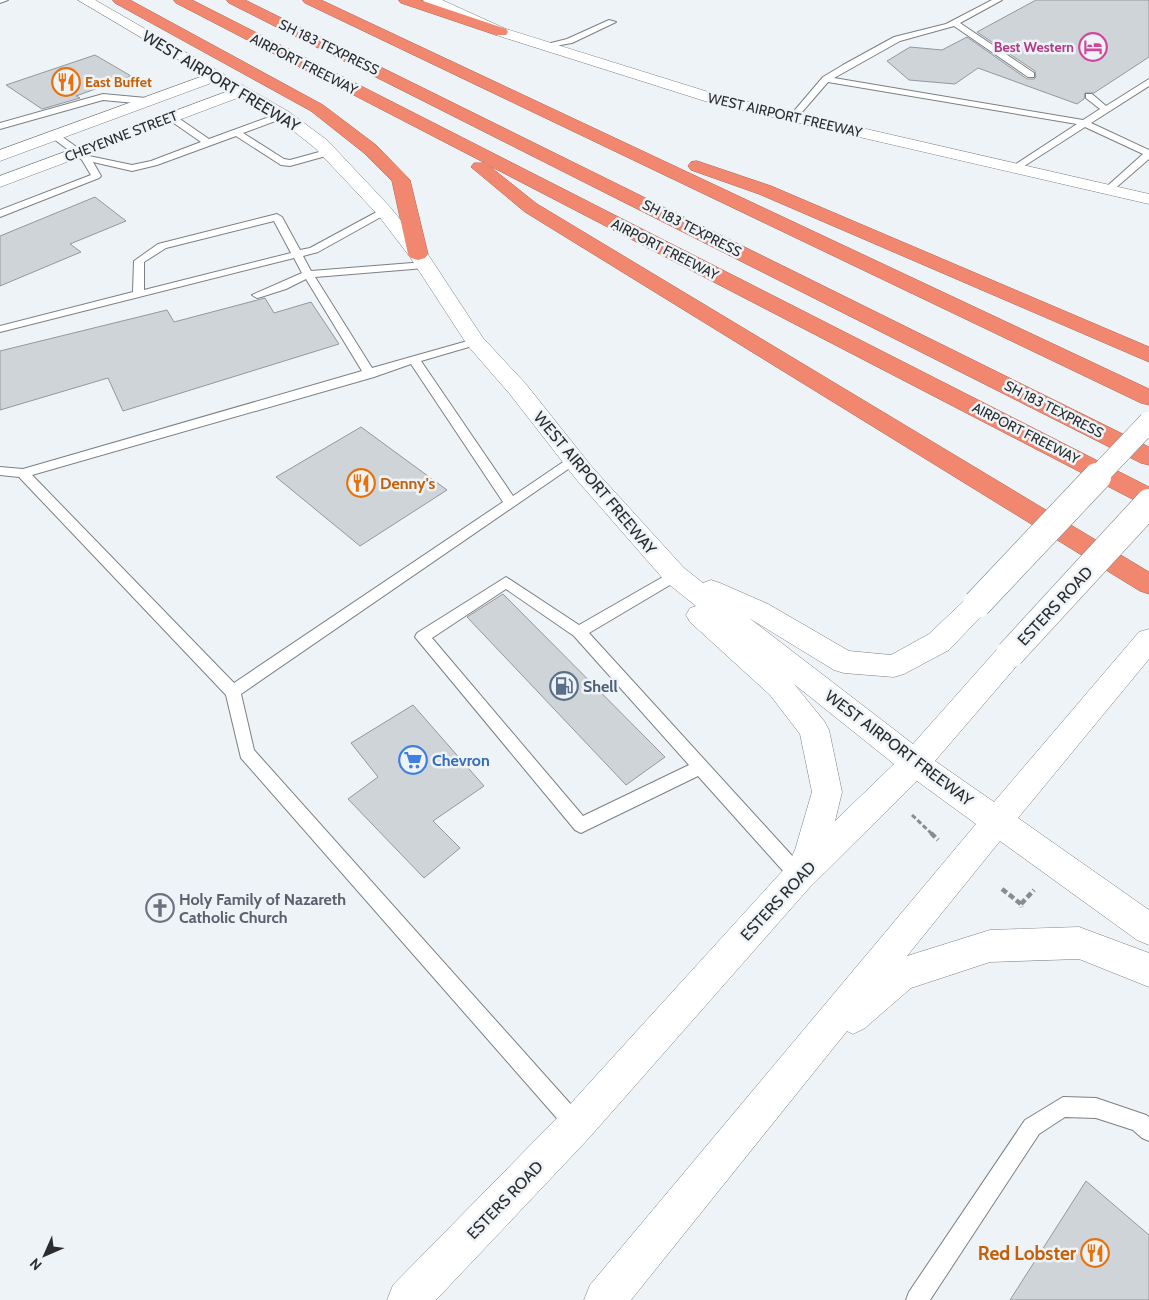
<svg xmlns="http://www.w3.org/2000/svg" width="1149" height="1300" font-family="Cabin,sans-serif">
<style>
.building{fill:#cfd4d8;stroke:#94989d}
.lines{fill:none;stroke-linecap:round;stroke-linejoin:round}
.service-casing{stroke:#7b8084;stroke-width:2}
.tertiary-casing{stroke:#7b8084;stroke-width:1}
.secondary-casing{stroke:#7b8084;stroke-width:1}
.motorway-casing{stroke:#ac6858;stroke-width:1}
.path-far1{stroke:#888c8f;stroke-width:3;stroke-dasharray:5 2.5;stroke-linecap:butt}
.path{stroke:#888c8f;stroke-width:4.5;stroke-dasharray:6 3;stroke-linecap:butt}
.service{fill:#fff;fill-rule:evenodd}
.tertiary{fill:#fff;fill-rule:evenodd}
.secondary{fill:#fff;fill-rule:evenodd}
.motorway{fill:#f1876e;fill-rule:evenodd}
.secondary-bridge-far1-casing{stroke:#7b8084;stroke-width:22;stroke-linecap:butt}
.secondary-bridge-casing{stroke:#7b8084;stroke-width:29;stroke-linecap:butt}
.secondary-bridge-far1{stroke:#fff;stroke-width:21}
.secondary-bridge{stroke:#fff;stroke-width:28}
.labels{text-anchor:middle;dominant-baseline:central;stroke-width:5;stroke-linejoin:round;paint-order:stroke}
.far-street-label{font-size:14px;fill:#2b2d2f;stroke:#edf3f7}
.far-hotel-label{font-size:14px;font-weight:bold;fill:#b23c85;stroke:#edf3f7;text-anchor:end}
.far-food-label{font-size:14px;font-weight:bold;fill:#c56008;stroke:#edf3f7;text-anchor:start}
.street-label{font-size:16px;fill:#2b2d2f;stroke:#edf3f7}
.food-label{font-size:16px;font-weight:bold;fill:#c56008;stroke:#edf3f7;text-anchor:start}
.service-label{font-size:16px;font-weight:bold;fill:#4e5e75;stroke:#edf3f7;text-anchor:start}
.shop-label{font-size:16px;font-weight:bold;fill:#366cbe;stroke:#edf3f7;text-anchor:start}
.worship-label{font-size:16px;font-weight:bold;fill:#5b616d;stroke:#edf3f7;text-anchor:start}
.near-food-label{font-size:19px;font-weight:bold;fill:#c56008;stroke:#edf3f7;text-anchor:end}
</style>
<rect width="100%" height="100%" fill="#edf3f7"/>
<!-- building -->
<g class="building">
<path d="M1036 0H1149V57L1094 93H1085L1084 99 1077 104 978 68 955 84 909 80 887 61 910 47 942 50 967 37 1027 79H1034L1036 77 1035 71 977 32Z"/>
<path d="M95 55 131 76 76 96 80 98 42 109 6 85Z"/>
<path d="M95 197 126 221 70 244 81 252 0 286V236Z"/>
<path d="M265 298 274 313 311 302 339 344 123 411 108 378 0 410V351L167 310 174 322Z"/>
<path d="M361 427 447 490 360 546 276 477Z"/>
<path d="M503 594 665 757 626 785 467 617Z"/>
<path d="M413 705 484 786 433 821 460 848 424 878 348 799 378 777 351 743Z"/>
<path d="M1086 1181 1149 1235V1300H1010Z"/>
</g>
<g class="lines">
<defs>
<g id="service">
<path d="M0 0H8L0 3Z"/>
<path d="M992 0H1002L960 23 1034 73V77H1028L954 26 900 41 834 78 1083 120 1100 109 1086 98V94H1092L1106 106 1149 79V86L1091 123 1149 150V159L1112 191H1106L1104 189 1143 154 1085 127 1018 170H1012L1010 168 1077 124 828 82 796 119 793 120 789 117 823 77 843 65 894 37 946 24Z"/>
<path d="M609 20 616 22 572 43 543 48 539 46 567 39Z"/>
<path d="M103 94 146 98 150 101 146 104 103 100 0 129V123Z"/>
<path d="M283 112 287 115 286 117 243 133 284 159 290 160 330 149 335 152 333 154 290 166 281 165 236 136 157 165 132 171 93 162 101 176 99 178 0 217V210L91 175 82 160 51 137V133H57L89 156 132 165 151 161 201 142 168 119V115H174L209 139Z"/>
<path d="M384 208 389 211 388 213 318 252 303 256 311 271 425 262 430 265 425 268 315 277 372 368 471 340H479L481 342 479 344 421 361 513 496 569 458 574 457 580 461 241 694 254 750 583 1118 586 1125 583 1132 576 1135 569 1132 241 758 226 695 19 477 0 475V467L23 469 362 371 306 279 286 289 261 297 257 298 252 295 302 273 294 258 0 332V326L133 292 134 261 158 244 277 214 282 217 300 250 310 248ZM274 221 291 253 144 290V262L166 248ZM411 364 503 502 234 683 32 475 374 377Z"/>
<path d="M675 570 680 571 682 575 680 579 589 633 805 870 808 876 805 882 799 884 793 882 698 776 587 830 581 833 575 830 415 637 417 633 506 577 579 625ZM506 589 574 636 689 765 583 816 432 638Z"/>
<path d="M1063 1097 1096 1098 1146 1115 1149 1117V1141L1142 1138 1133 1130 1096 1118 1065 1117 1039 1134 930 1300H906L909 1292 1025 1120Z"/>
</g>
<g id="tertiary">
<path d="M217 71 222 73 225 76 222 79 0 161V150Z"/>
<path d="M242 86 248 88 250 91 248 94 0 187V176Z"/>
</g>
<g id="secondary">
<path d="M78 0H95L289 112 327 140 390 207 425 250 483 338 525 383 592 467 684 568 703 583 711 580 720 583 768 604 849 651 891 655 929 634 968 597 977 594 986 597 990 604 986 611 949 650 904 674 894 677 844 673 834 670 749 618 913 744 1000 646 1010 643 1020 646 1024 654 1020 662 935 761 994 802 1139 632 1149 629V659L1018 818 1149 910V945L1137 940 1000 841 907 956 990 930 1079 927 1149 953V987L1079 959 990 962 911 988 865 1028 853 1034 847 1031 631 1300H584L590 1285 976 824 917 781 810 887 589 1138 436 1300H387L393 1285 563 1112 788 865 795 850 812 792 800 734 770 695 690 622 686 615 690 608 696 606 666 582 576 479 509 393 468 346 410 257 378 215 315 148 277 118ZM794 684 894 764 835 821 842 792 829 730 824 721Z"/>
<path d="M423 0H442L506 29 718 95 1149 194V204L708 102 496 35 425 3Z"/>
</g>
<g id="motorway">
<path d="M113 0H130L323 105 376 145 410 180 428 254 425 258 418 260 411 258 408 254 392 181 364 153 311 111 115 3Z"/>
<path d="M174 0H192L1149 487V505L1140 503 488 165 537 204 1149 572V594L1140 591 525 212 471 167 474 163H485L176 3Z"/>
<path d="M227 0H245L1149 447V465L1141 463 229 3Z"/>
<path d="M303 0H321L1149 389V405L1141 403 305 3Z"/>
<path d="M399 0H420L506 29 508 32 506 35H496L401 3Z"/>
<path d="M697 161 771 186 1149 347V362L759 194 691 170 688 166 691 162Z"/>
</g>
</defs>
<!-- service casing -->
<use href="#service" class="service-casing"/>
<!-- tertiary casing -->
<use href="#tertiary" class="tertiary-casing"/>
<!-- secondary casing -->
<use href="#secondary" class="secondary-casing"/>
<!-- motorway casing -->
<use href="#motorway" class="motorway-casing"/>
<!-- path-far1 -->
<path class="path-far1" d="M912 815 932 834"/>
<!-- path -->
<g class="path">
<path d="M931 833 938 840"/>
<path d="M1002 889 1021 904 1022 907"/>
<path d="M1021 904 1034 890"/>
</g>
<!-- service -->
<use href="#service" class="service"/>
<!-- tertiary -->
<use href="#tertiary" class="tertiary"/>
<!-- secondary -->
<use href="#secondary" class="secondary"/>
<!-- motorway -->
<use href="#motorway" class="motorway"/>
<defs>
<path id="secondary-bridge-far1" d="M1095 479 1149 422"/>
<g id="secondary-bridge">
<path d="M977 604 1097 477"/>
<path d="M1010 654 1149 503"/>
</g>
</defs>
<!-- secondary-bridge-far1 casing -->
<use href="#secondary-bridge-far1" class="secondary-bridge-far1-casing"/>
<!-- secondary-bridge casing -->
<use href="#secondary-bridge" class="secondary-bridge-casing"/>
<!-- secondary-bridge-far1 -->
<use href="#secondary-bridge-far1" class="secondary-bridge-far1"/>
<!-- secondary-bridge -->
<use href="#secondary-bridge" class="secondary-bridge"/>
</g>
<!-- icons -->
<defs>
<symbol id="hotel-ring" viewBox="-11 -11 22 22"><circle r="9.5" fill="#edf3f7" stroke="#d1479c" stroke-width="1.5"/><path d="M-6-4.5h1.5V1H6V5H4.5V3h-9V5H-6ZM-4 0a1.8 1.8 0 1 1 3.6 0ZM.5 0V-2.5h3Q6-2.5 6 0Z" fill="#d1479c"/></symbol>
<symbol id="restaurant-ring" viewBox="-11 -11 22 22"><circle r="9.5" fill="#edf3f7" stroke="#e8710a" stroke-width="1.5"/><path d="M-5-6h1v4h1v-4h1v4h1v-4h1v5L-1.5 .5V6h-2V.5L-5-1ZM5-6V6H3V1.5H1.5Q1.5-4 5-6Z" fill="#e8710a"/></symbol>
<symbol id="fuel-ring" viewBox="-11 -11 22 22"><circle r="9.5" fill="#edf3f7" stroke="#5c6f8a" stroke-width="1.5"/><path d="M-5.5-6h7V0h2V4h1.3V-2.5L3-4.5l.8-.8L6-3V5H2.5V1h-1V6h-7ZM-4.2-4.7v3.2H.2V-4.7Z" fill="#5c6f8a"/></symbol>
<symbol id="supermarket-ring" viewBox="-11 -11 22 22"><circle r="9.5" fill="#edf3f7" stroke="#3f7fe0" stroke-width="1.5"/><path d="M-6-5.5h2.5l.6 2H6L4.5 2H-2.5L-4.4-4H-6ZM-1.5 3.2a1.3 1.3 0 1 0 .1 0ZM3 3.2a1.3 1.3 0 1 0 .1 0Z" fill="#3f7fe0"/></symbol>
<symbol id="church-ring" viewBox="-11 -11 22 22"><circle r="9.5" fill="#edf3f7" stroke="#6b7280" stroke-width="1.5"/><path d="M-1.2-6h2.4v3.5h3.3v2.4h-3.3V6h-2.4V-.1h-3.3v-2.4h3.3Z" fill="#6b7280"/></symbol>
</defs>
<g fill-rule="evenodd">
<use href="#hotel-ring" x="1077" y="31" width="32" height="32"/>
<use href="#restaurant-ring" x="50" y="66" width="32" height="32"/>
<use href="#restaurant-ring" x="345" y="467" width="32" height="32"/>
<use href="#fuel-ring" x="548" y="670" width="32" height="32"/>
<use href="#supermarket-ring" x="397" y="744" width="32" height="32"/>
<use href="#church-ring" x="144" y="892" width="32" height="32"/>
<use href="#restaurant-ring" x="1079" y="1237" width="32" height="32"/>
</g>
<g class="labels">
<!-- far-street labels -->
<g class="far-street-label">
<text transform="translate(329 47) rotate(26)">SH 183 TEXPRESS</text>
<text transform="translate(304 64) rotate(27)">AIRPORT FREEWAY</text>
<text transform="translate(785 115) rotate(13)">WEST AIRPORT FREEWAY</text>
<text transform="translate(121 136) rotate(-21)">CHEYENNE STREET</text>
<text transform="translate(692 228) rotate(27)">SH 183 TEXPRESS</text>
<text transform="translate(665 249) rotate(27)">AIRPORT FREEWAY</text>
<text transform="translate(1054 409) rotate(27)">SH 183 TEXPRESS</text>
<text transform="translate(1026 433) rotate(27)">AIRPORT FREEWAY</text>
</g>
<!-- far-hotel labels -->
<g class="far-hotel-label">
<text x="1074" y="47">Best Western</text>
</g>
<!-- far-food labels -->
<g class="far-food-label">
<text x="85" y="82">East Buffet</text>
</g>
<!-- street labels -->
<g class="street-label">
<text transform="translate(221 81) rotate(31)">WEST AIRPORT FREEWAY</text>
<text transform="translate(595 483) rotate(50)">WEST AIRPORT FREEWAY</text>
<text transform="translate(1055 606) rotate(-47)">ESTERS ROAD</text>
<text transform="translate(899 748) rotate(37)">WEST AIRPORT FREEWAY</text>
<text transform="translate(778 901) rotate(-47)">ESTERS ROAD</text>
<text transform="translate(505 1200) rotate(-46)">ESTERS ROAD</text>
</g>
<!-- food labels -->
<g class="food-label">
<text x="380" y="483">Denny's</text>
</g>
<!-- service labels -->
<g class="service-label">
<text x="583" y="686">Shell</text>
</g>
<!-- shop labels -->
<g class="shop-label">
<text x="432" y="760">Chevron</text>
</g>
<!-- worship labels -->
<g class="worship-label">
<text x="179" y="899">Holy Family of Nazareth<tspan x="179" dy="18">Catholic Church</tspan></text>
</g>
<!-- near-food labels -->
<g class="near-food-label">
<text x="1076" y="1253">Red Lobster</text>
</g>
</g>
<!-- north arrow -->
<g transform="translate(45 1255) rotate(225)" stroke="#edf3f7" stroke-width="4" paint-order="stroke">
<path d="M0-4L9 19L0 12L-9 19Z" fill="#2b2d2f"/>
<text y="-8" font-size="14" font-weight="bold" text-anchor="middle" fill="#2b2d2f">N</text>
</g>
</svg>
